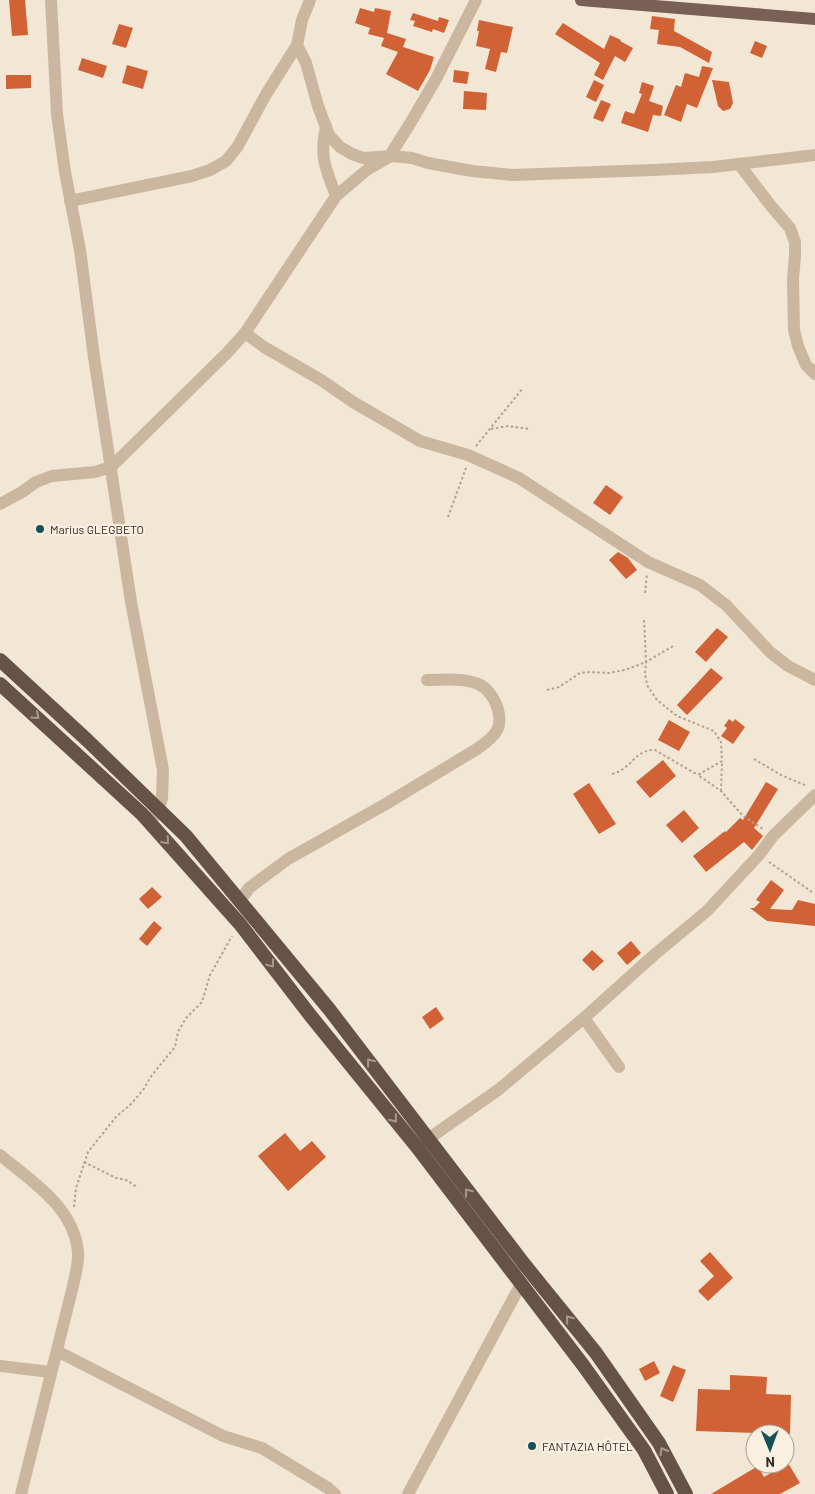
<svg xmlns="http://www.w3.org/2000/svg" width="815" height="1494" font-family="Barlow,sans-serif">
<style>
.building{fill:#d06235}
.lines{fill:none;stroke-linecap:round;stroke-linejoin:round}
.path{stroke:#b7a08b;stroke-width:2;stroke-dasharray:2.5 2.5;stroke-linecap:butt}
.minor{stroke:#cbb6a0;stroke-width:12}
.primary{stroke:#786154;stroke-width:12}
.trunk{stroke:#675247;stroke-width:14}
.oneway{stroke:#a9998c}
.poi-dot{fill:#175158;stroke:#faf0e1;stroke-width:2}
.labels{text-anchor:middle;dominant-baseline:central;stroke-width:4.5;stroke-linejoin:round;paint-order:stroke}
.poi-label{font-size:12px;fill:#342a24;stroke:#faf0e1;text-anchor:start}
</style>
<rect width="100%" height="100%" fill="#f2e6d5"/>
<!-- building -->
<g class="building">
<path d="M9 0H25L28 35 12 36Z"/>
<path d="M360 8 374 12 375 8 391 11 387 33 406 39 403 47 434 57 430 70 418 91 386 74 398 52 381 46 384 38 368 34 370 28 355 23Z"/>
<path d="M413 13 438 21 439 17 449 20 444 33 433 29 432 32 413 26 415 21 410 20Z"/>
<path d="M652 16 675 19 674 31 712 52 709 63 680 47 657 44 659 30 650 29Z"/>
<path d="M479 20 513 27 507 53 501 52 496 72 485 69 490 49 476 46 479 31H477Z"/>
<path d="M563 23 604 49 610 35 621 40 620 41 633 48 625 62 615 56 603 80 594 75 600 63 555 34Z"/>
<path d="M119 24 133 28 126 48 112 44Z"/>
<path d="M755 41 767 46 762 58 750 53Z"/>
<path d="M82 58 107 66 103 78 78 70Z"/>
<path d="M127 65 148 71 143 89 122 83Z"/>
<path d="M702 66 713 68 697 108 687 104 681 122 664 115 676 85 681 87 685 73 699 77Z"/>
<path d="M454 70 469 72 467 84 453 82Z"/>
<path d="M6 75H31V88L6 89Z"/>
<path d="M594 80 604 85 596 102 586 97Z"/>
<path d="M712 80 729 82 733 103 730 109 723 111 718 106Z"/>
<path d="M642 82 654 86 649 101 663 106 661 116 653 115 648 132 621 123 625 111 634 114 642 94 639 93Z"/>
<path d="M464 91 487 93 486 110 463 109Z"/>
<path d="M601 100 611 104 603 122 593 118Z"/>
<path d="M606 485 623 497 610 515 593 503Z"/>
<path d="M618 552 628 558 637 570 626 579 609 560Z"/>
<path d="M717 628 728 637 706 662 695 652Z"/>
<path d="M711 668 723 678 687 715 677 705Z"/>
<path d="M729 719 733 722 735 719 745 727 733 744 721 736 727 728 724 726Z"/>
<path d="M669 720 690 732 679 751 658 740Z"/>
<path d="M663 760 676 776 650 798 636 782Z"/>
<path d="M766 782 778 789 754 828 763 836 752 850 744 842 706 872 693 856 725 831 726 832 740 818 743 820Z"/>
<path d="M589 783 616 824 599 834 573 794Z"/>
<path d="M684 810 699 828 682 843 666 825Z"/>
<path d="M771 880 784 890 770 909 792 910 798 900 815 904V926L767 921 750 908H754L760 902 756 900Z"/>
<path d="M152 887 162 897 148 909 139 899Z"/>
<path d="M154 921 162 928 147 946 139 939Z"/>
<path d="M631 941 641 953 627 965 617 953Z"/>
<path d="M592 950 604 961 593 971 582 960Z"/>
<path d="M436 1007 444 1019 430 1029 422 1017Z"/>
<path d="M285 1133 300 1151 312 1141 326 1157 288 1191 258 1156Z"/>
<path d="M710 1252 733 1278 708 1301 698 1291 714 1276 700 1261Z"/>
<path d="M654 1361 660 1373 645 1381 639 1369Z"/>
<path d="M673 1365 686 1370 673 1402 660 1396Z"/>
<path d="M730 1375 767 1377 766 1394 791 1395 790 1434 696 1431 698 1389 730 1390Z"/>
<path d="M788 1463 800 1483 780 1494H711L758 1466 764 1477Z"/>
</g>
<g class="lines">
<!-- path -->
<g class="path">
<path d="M491 429 508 426 529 429"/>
<path d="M476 446 523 388"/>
<path d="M448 517 466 468"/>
<path d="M645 593 647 574"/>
<path d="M673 646 646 662 645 674 647 685 657 700 677 716 714 731 721 742 722 761 698 775 721 791 743 816 763 829"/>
<path d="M547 690 559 687 580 673 590 672 608 673 625 670 646 662 644 619"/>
<path d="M754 759 781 775 807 786"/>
<path d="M612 774C632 769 635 749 655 750L698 775"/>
<path d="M721 791 722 761"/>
<path d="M769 862 812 892"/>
<path d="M84 1162 116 1178 126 1180 137 1187"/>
<path d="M74 1207 76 1188 88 1152 116 1117 131 1104 143 1090 152 1075 175 1047 178 1032 186 1018 202 1002 210 975 232 936"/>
</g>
<!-- minor -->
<g class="minor">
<path d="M51 0 57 114 65 172 80 250 94 357 131 602 163 770 162 798 159 809 150 822"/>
<path d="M297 45 306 63 318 106 329 135 340 147 352 154 363 158 392 156 412 158 428 163 472 171 512 175 653 170 713 167 815 155"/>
<path d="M326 127C319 157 326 169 336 196"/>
<path d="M739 164 771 206 790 228 795 242V256L793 279 794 330 798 346 806 365 815 374"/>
<path d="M70 201 192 176 210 170 226 161 238 146 265 96 297 45 302 20 310 0"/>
<path d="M245 333 264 347 321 380 353 402 420 441 468 455 519 478 648 562 700 585 726 605 770 652 788 666 815 680"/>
<path d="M0 504 22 492 36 482 52 476 95 472 111 467 227 353 245 333 336 196 368 169 389 157 411 122 436 79 476 0"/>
<path d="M240 901 249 888 288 859 384 805 477 749C496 736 505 727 496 704 494 698 487 689 482 686 467 677 444 680 427 680"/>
<path d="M584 1018 619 1067"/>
<path d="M421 1144 498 1090 584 1018 654 955 707 911 759 855 773 836 815 795"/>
<path d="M0 1155C31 1181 74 1207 78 1252 79 1263 75 1275 73 1286L21 1494"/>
<path d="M57 1351 223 1436 262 1448 328 1488 335 1494"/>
<path d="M0 1366 51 1372"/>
<path d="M408 1494 521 1284"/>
</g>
<!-- primary -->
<path class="primary" d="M581 0 815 19"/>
<!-- trunk -->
<g class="trunk">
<path d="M0 660 87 740 186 836 253 917 329 1009 524 1264 596 1353 659 1443 686 1494"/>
<path d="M0 684 142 814 240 924 310 1015 417 1147 583 1365 644 1450 667 1494"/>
</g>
</g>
<!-- one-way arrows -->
<defs><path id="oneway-chevron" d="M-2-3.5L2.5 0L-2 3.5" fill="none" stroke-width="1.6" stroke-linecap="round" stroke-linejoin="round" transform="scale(1.25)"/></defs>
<g class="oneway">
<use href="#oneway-chevron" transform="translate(36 716) rotate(42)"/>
<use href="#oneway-chevron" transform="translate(166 841) rotate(49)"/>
<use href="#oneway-chevron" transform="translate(271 964) rotate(53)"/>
<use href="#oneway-chevron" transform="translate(370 1062) rotate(-128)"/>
<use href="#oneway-chevron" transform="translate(394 1119) rotate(51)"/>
<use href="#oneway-chevron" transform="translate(468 1192) rotate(-127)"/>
<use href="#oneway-chevron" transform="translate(569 1319) rotate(-129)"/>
<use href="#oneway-chevron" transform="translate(663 1451) rotate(-120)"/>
</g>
<!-- markers -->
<g class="poi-dot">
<circle cx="40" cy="529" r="5"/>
<circle cx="532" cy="1446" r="5"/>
</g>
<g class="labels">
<!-- poi labels -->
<g class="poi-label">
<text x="50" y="529">Marius GLEGBETO</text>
<text x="542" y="1446">FANTAZIA HÔTEL</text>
</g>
</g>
<!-- north arrow -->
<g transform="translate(770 1449) rotate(179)"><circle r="24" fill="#faf0e1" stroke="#aba195"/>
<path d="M0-4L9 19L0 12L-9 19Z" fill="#175158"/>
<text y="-8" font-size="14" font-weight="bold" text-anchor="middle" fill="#342a24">N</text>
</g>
</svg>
